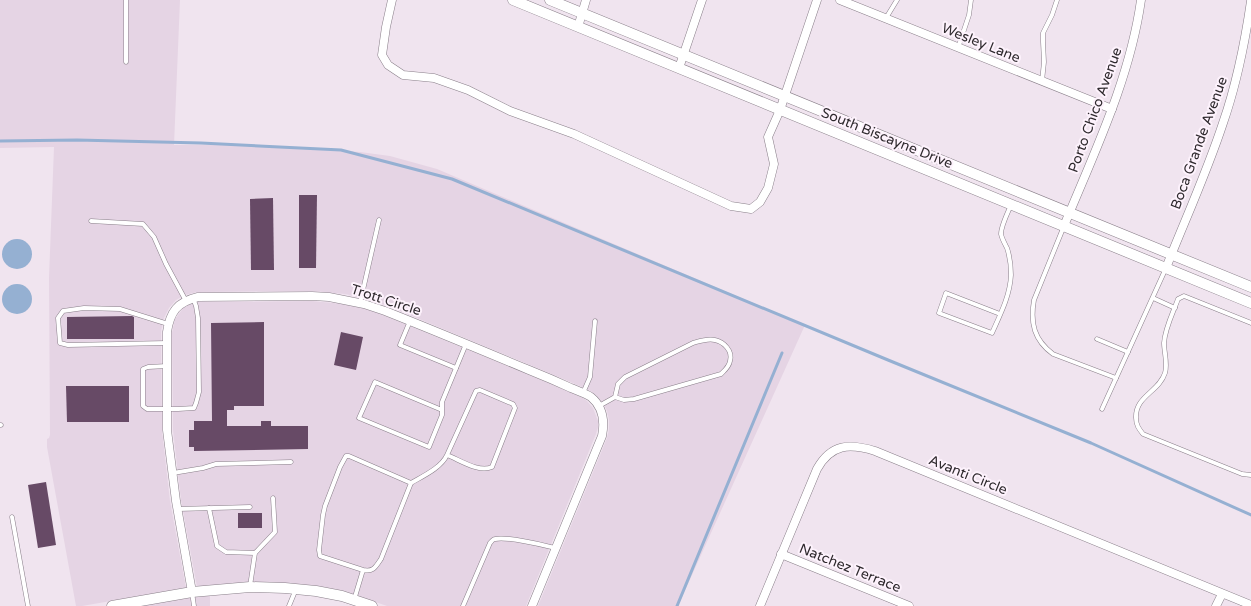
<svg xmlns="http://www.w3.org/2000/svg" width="1251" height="606" font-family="'Varela Round',sans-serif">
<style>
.built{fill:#e5d4e4}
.water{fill:#95b0d2}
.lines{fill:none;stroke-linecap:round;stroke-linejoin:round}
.stream{stroke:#95b0d2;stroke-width:3}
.building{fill:#674a66}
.service-casing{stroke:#897f89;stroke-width:5}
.minor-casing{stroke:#897f89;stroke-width:9}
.tertiary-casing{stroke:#897f89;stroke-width:11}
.service{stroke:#fff;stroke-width:4}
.minor{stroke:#fff;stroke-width:8}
.tertiary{stroke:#fff;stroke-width:10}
.labels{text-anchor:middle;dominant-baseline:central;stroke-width:4;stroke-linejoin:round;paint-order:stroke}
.street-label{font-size:14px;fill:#2e292d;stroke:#fdf2fc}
</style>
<rect width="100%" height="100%" fill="#f0e4ef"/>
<!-- built -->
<g class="built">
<path d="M0 0H180L174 145 246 144 360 152 390 156 437 169 805 325 678 606H538L607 438 609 429V420L607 411 603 403 596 395 589 390 554 375 388 306 366 299 345 294 312 291 197 292 185 295 176 300 169 308 163 320 161 332 162 431 170 501 186 588 82 606H76L47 447V439L49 438 50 435 49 278 54 147 0 148Z"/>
<path d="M312 301 343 304 363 308 383 315 549 383 583 398 587 401 593 408 598 421V427L596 434 526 606H387L344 591 317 586 285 583 250 582 197 587 181 500 173 430 172 333 175 319 184 307 190 304 198 302Z"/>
<path d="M210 595V606H140L193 597Z"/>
</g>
<!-- water -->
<g class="water">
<circle cx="17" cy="254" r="15"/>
<circle cx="17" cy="299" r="15"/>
</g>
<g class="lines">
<!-- stream -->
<g class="stream">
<path d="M0 141 77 140 201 143 341 150 452 179 888 360 1091 443 1251 515"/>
<path d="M677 606 782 353"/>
</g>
</g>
<!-- building -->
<g class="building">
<path d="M299 195H317L316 268H299Z"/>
<path d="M273 198 274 270H251L250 199Z"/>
<path d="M132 316 134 317V339H67V317Z"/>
<path d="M264 322V406H234V410H227V426H261V421H271V426H308V449L194 451V447H189V430H194V421H212L211 323Z"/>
<path d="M341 332 363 337 356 370 334 365Z"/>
<path d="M66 386H129V422H67Z"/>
<path d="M46 482 56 545 38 548 28 485Z"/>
<rect x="238" y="513" width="24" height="15"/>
</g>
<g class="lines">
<defs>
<g id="service">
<path d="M126 0V62"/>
<path d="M886 18 897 0"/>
<path d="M958 48 969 15 971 0"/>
<path d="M1042 81 1044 62 1043 42V33L1052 15 1057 0"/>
<path d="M91 221 143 224 154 237 166 264 186 301"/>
<path d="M1064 226 1034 300C1030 323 1034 340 1053 354L1116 378"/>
<path d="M1153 298 1175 308"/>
<path d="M360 303 379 220"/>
<path d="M1000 314 946 293 939 313 992 333C1000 315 1010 296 1011 275 1011 266 1010 257 1007 248 1005 244 1002 239 1001 234 1001 226 1008 212 1011 205"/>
<path d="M410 321 400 345 456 368"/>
<path d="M1251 323 1184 296 1178 299C1173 313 1165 328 1164 343 1164 352 1168 364 1165 373 1159 392 1135 396 1136 418 1136 425 1139 429 1143 434L1242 474 1251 475"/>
<path d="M1097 339 1128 352"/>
<path d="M167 343 68 345 60 343 58 318 63 311 84 308 120 309 168 324"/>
<path d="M167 366 148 367 143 369V406L147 409H178L194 408 196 403 199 392 198 318 196 306 193 298"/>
<path d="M583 393 590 377 595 321"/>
<path d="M599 406 615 397 624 400 634 399 721 374C725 370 729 367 730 361 733 351 724 342 715 340 708 338 700 341 693 343L625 377 618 384 615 397"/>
<path d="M1102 409 1166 268"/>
<path d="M442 410 375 382 359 418 429 447 442 415V402L466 344"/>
<path d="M0 425H1"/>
<path d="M173 473 203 468 216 464 291 462"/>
<path d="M411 483C423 476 441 468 447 455 460 460 479 473 492 467L515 408 513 404 480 390 476 391 447 455"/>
<path d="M209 508 217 546 226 552 255 553"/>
<path d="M178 509 250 507"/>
<path d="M12 517 28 606"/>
<path d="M250 586 255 553 275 532 273 498"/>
<path d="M192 592 194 606"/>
<path d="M354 600 363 570C373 572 375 568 381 559L411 483 349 456H346L340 467 325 506 323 515 319 550 320 556 363 570"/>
<path d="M289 606 296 589"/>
<path d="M463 606 490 543C491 542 493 539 495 539 508 536 542 545 555 548"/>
</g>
<g id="minor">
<path d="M392 0 386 27 382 55 388 65 403 75 434 78 468 90 510 111 574 134 731 206 751 209 760 202 768 188 774 164 768 137 780 110 817 0"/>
<path d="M840 0 1112 109"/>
<path d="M578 27 586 0"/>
<path d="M679 68 702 0"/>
<path d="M1064 226C1094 153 1130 79 1141 0"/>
<path d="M1166 268C1185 220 1207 172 1223 123 1237 83 1245 42 1251 1"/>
<path d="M781 554 909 606"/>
<path d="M192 592 176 501 167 430V332C170 312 177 302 198 297L312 296 329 297 364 304 385 311C433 330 481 350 529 370 544 376 558 382 571 388 578 391 585 393 591 397 603 407 605 421 602 436L532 606"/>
<path d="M760 606 817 469C831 444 849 443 875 451L1251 605"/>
<path d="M1216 606 1222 594"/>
</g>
<g id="tertiary">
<path d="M513 0 1251 303"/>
<path d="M550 0 1251 287"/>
<path d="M112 606 192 592 250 587 285 588 316 591 342 596 372 606"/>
</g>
</defs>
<!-- service casing -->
<use href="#service" class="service-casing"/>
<!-- minor casing -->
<use href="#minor" class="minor-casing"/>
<!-- tertiary casing -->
<use href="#tertiary" class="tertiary-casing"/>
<!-- service -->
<use href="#service" class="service"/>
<!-- minor -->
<use href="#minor" class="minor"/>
<!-- tertiary -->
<use href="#tertiary" class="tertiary"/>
</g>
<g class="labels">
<!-- street labels -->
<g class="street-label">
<text transform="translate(981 43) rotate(22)">Wesley Lane</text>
<text transform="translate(1095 110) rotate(-70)">Porto Chico Avenue</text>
<text transform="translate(887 138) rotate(22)">South Biscayne Drive</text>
<text transform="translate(1199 143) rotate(-70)">Boca Grande Avenue</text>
<text transform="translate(386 300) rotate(18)">Trott Circle</text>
<text transform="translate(968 475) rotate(22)">Avanti Circle</text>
<text transform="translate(850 568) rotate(22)">Natchez Terrace</text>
</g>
</g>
</svg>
